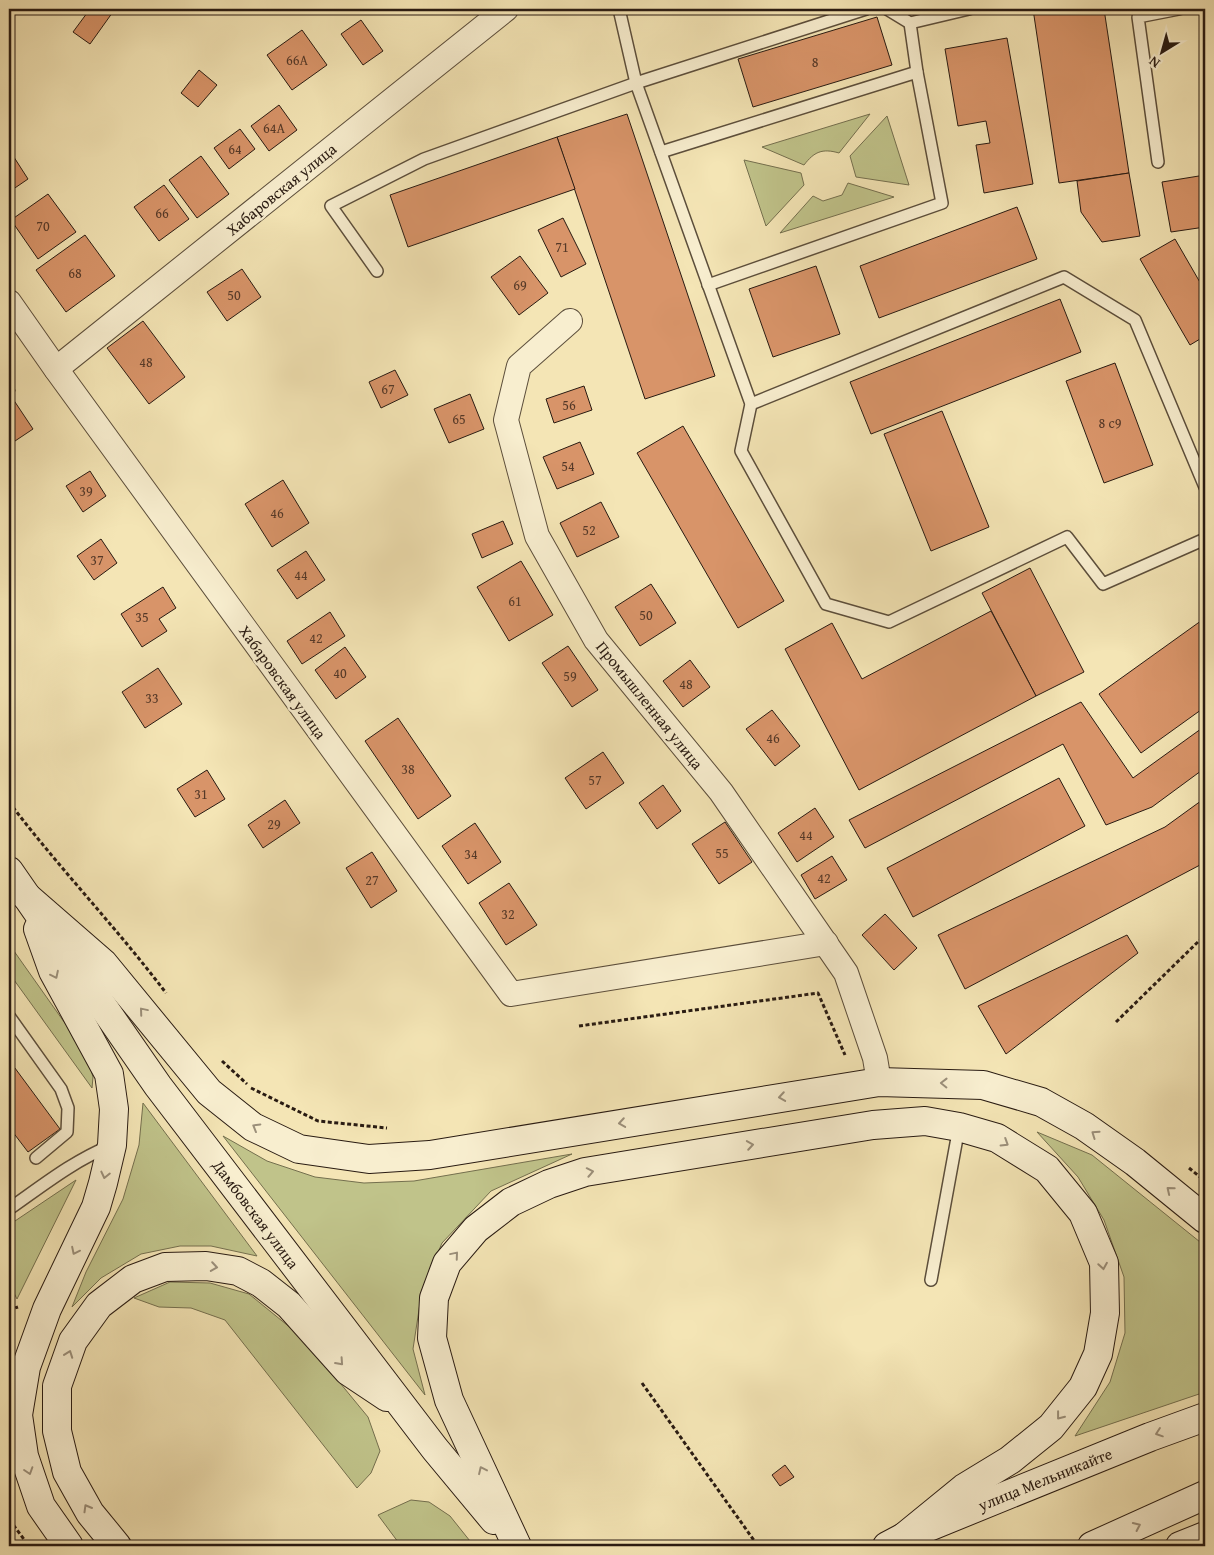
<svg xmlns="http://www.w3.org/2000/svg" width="1214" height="1555" font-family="'Gentium Book Plus',serif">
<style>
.green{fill:#c0c38a;stroke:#746f4e}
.building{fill:#d89469;stroke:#291b12}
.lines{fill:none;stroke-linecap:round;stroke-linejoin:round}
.lane-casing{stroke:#5c4e3b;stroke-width:14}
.street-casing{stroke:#5c4e3b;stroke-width:26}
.secondary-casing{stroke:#291b12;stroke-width:30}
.path{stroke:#291b12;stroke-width:3;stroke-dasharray:4 2.5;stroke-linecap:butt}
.lane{stroke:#f8eecf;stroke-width:11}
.street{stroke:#f8eecf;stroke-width:24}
.secondary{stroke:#f8eecf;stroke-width:28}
.oneway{stroke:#9b8f7a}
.labels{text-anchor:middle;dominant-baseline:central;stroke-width:4.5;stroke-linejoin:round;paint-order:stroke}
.number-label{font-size:14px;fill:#553928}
.street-label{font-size:16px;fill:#291b12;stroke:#f8eecf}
</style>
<rect width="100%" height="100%" fill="#f4e5b5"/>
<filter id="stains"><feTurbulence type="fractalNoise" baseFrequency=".004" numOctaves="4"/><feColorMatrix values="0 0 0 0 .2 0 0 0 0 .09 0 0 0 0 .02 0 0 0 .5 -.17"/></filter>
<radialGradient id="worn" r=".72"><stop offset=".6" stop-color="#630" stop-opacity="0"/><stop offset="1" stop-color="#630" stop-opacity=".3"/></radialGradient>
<!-- green -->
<g class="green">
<path d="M870 114 839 153C822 148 814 152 804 165L762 147Z"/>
<path d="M887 116 909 185 856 177 850 156Z"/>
<path d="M744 160 801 173 804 185 766 226Z"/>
<path d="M848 183 894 197 780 233 813 196 823 201 842 195Z"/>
<path d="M9 944 86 1053 93 1077 92 1088 9 973Z"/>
<path d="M143 1103 257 1256 211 1246H180L141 1254 101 1278 72 1307 86 1272 123 1199 139 1145Z"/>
<path d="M1037 1132 1092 1155 1205 1246V1392L1075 1436 1110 1382 1125 1333 1124 1277 1104 1220 1078 1177Z"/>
<path d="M223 1136 267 1161 315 1177 364 1183 414 1181 572 1154 491 1191 442 1243 422 1290 413 1349 425 1395Z"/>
<path d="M76 1180 17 1299 9 1283V1225Z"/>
<path d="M170 1282 210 1283 249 1294 303 1338 368 1417 380 1451 371 1473 357 1488 225 1320 191 1308 159 1307 134 1298Z"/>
<path d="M411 1500 429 1502 450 1516 474 1546H401L378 1515Z"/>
</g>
<!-- building -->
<g class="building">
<path d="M90 9H115L90 44 73 32Z"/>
<path d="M1033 9H1104L1129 173 1059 183Z"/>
<path d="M877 17 892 65 753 107 738 59Z"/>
<path d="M361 20 383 51 363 65 341 34Z"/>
<path d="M302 30 327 65 292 90 267 55Z"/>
<path d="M1007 38 1033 184 984 193 976 145 990 143 986 121 958 126 945 49Z"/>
<path d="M199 70 217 85 198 107 181 93Z"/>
<path d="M279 105 297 130 269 151 251 126Z"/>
<path d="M627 114 715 376 645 399 557 137Z"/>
<path d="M240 129 255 149 229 169 214 148Z"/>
<path d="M557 137 575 189 408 247 390 195Z"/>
<path d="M10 151 28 179 9 192V152Z"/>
<path d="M201 156 229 194 197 218 169 180Z"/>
<path d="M1129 173 1140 236 1102 242 1081 212 1077 181Z"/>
<path d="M1205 175V227L1171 232 1162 182Z"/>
<path d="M164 185 189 219 159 241 134 207Z"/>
<path d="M48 194 76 232 38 259 11 220Z"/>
<path d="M1017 207 1037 259 879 318 860 266Z"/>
<path d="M563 218 586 264 561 277 538 230Z"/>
<path d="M85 235 115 276 66 312 36 270Z"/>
<path d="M1175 239 1205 291V336L1190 345 1140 259Z"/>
<path d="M520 256 548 293 519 315 491 277Z"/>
<path d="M816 266 840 334 773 357 749 289Z"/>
<path d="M242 269 261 297 227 321 207 292Z"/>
<path d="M1060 299 1081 352 871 434 850 382Z"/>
<path d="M143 321 185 377 149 404 107 348Z"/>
<path d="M1115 363 1153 465 1104 483 1066 381Z"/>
<path d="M395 370 408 395 381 408 369 382Z"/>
<path d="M9 380 15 390 13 399 33 429 9 445Z"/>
<path d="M584 386 592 410 554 423 546 399Z"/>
<path d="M470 394 484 429 449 443 434 409Z"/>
<path d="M942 411 989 527 931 551 884 434Z"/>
<path d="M683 426 784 601 738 628 637 453Z"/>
<path d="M580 442 594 474 557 489 543 457Z"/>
<path d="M90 471 106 496 83 512 66 486Z"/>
<path d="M283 480 309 523 272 547 245 504Z"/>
<path d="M601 502 619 537 577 557 560 523Z"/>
<path d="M503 521 513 544 482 558 472 534Z"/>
<path d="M101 539 117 563 94 580 77 556Z"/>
<path d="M306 551 325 580 297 599 277 570Z"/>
<path d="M521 561 553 615 509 641 477 587Z"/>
<path d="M1030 568 1084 672 1036 696 982 593Z"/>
<path d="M651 584 676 623 640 646 615 607Z"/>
<path d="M163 587 176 608 159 619 167 631 142 647 121 614Z"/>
<path d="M991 611 1036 696 859 790 785 649 832 623 862 679Z"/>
<path d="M330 612 345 636 302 664 287 641Z"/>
<path d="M1205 618V707L1141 753 1099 694Z"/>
<path d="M568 646 598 690 572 707 542 663Z"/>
<path d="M345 647 366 677 336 699 315 670Z"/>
<path d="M690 660 710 687 683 707 663 681Z"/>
<path d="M158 668 182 704 145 728 122 692Z"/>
<path d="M1081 702 1133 778 1205 726V768L1152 807 1106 825 1063 744 865 848 849 820Z"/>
<path d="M772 710 800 746 775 766 746 729Z"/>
<path d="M398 718 451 796 418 819 365 741Z"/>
<path d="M603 752 624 783 586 809 565 778Z"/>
<path d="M207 770 225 799 195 817 177 789Z"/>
<path d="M1059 778 1085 826 913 917 887 868Z"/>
<path d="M663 785 681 811 657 829 639 803Z"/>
<path d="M1205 798V860L1200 865 965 989 938 935 1165 827Z"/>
<path d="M285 800 300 823 263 848 248 825Z"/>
<path d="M815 808 834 837 797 862 778 833Z"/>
<path d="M725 822 752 862 719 884 692 844Z"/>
<path d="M475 823 501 862 468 884 442 846Z"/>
<path d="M372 852 397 891 371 908 346 868Z"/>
<path d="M832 856 847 880 815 899 801 875Z"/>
<path d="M509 883 537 925 506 945 479 903Z"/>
<path d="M885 914 917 948 894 970 862 935Z"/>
<path d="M1127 935 1138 953 1006 1054 978 1006Z"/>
<path d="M9 1060 60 1129 28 1152 9 1127Z"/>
<path d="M785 1465 794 1477 780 1486 772 1475Z"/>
</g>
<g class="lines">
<defs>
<g id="lane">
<path d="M619 9 636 83 866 9"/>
<path d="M887 9 910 23 969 9"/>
<path d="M910 23 917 72"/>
<path d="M661 152 917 72 942 203 708 285"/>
<path d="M1158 162 1138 17 1179 9"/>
<path d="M377 271 331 206 424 159 636 83 751 404 741 451 826 604 889 622 1067 537 1103 584 1205 539"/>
<path d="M751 404 1064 277 1135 320 1205 487"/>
<path d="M9 1016 61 1089 68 1108 67 1132 36 1158"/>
<path d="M9 1209C42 1186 73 1161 110 1146"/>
<path d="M931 1280 959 1127"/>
</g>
<g id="street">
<path d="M9 302 56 369 511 994 826 943"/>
<path d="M570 321 519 366 506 420 537 536 596 640 721 792 846 973 875 1058 879 1082"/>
<path d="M56 369 506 9"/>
</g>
<g id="secondary">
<path d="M9 871 158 1086 435 1449 494 1520"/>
<path d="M26 896 103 963 209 1092 253 1127 299 1149 369 1159 430 1155 879 1082 983 1085 1041 1102 1084 1126 1135 1162 1205 1219"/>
<path d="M38 929 53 971 109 1074 114 1109 112 1145 103 1183 96 1207 47 1309 26 1367 18 1415 24 1456 41 1506 69 1546"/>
<path d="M117 1546 90 1513 67 1472 57 1431V1386L73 1341 99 1305 133 1279 165 1267 206 1266 238 1271 261 1283 289 1305 348 1371 387 1397"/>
<path d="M517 1546 449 1400 432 1338 434 1298 447 1263 476 1229 511 1202 549 1184 585 1172 873 1125 925 1121 959 1127 997 1138 1047 1169 1083 1213 1104 1263 1105 1313 1098 1354 1083 1387 1051 1427 1010 1460 964 1488 904 1537"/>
<path d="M887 1546 904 1537 1150 1437 1205 1417"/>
<path d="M1092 1546 1205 1495"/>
<path d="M1180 1546 1205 1536"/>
</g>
</defs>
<!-- lane casing -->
<use href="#lane" class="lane-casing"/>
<!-- street casing -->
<use href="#street" class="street-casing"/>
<!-- secondary casing -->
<use href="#secondary" class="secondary-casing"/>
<!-- path -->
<g class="path">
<path d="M9 802C59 868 116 927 166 993"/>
<path d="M1116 1022 1205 935"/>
<path d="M579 1026 818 993 845 1055"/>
<path d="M222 1061 247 1084"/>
<path d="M251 1088 318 1121 387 1128"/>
<path d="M1189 1168 1205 1181"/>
<path d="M9 1310 18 1307"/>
<path d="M642 1383 758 1546"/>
<path d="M9 1513 14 1526 29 1546"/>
</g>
<!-- lane -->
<use href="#lane" class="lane"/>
<!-- street -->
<use href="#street" class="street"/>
<!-- secondary -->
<use href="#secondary" class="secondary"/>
</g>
<!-- one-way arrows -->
<defs><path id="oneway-chevron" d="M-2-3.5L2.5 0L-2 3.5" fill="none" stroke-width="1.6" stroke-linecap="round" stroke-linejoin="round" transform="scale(1.25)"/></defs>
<g class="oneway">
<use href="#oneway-chevron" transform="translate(55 975) rotate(64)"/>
<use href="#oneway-chevron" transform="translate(143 1011) rotate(-130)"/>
<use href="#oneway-chevron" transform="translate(944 1083) rotate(-179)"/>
<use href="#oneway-chevron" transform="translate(782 1097) rotate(171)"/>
<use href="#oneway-chevron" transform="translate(622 1123) rotate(171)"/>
<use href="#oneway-chevron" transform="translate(256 1127) rotate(-150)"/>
<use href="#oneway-chevron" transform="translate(1095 1134) rotate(-145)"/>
<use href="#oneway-chevron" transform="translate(1005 1143) rotate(32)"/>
<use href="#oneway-chevron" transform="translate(750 1145) rotate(-9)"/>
<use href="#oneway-chevron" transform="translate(590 1172) rotate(-11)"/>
<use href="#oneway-chevron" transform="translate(105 1175) rotate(103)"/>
<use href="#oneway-chevron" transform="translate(1170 1190) rotate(-141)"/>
<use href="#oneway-chevron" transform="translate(75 1251) rotate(116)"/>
<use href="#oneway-chevron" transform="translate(455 1255) rotate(-50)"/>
<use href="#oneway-chevron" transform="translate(1103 1266) rotate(81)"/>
<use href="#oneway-chevron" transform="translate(214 1267) rotate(9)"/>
<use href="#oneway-chevron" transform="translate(69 1354) rotate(-70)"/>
<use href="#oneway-chevron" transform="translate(340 1362) rotate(48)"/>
<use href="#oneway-chevron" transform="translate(1060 1416) rotate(128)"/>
<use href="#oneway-chevron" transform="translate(1159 1433) rotate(161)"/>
<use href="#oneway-chevron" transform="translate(482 1470) rotate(-115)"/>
<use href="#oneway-chevron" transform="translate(29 1471) rotate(72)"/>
<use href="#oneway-chevron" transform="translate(87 1508) rotate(-120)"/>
<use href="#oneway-chevron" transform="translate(1137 1526) rotate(-25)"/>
</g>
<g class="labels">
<!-- number labels -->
<g class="number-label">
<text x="297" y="60">66А</text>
<text x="815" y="62">8</text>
<text x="274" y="128">64А</text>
<text x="235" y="149">64</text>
<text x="162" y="213">66</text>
<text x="43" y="226">70</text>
<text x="562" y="247">71</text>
<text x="75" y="273">68</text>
<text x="520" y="285">69</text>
<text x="234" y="295">50</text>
<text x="146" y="362">48</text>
<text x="388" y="389">67</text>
<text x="569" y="405">56</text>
<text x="459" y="419">65</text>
<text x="1110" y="423">8 с9</text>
<text x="568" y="466">54</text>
<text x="86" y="491">39</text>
<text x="277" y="513">46</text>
<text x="589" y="530">52</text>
<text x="97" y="560">37</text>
<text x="301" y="575">44</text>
<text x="515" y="601">61</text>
<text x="646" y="615">50</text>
<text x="142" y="617">35</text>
<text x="316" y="638">42</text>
<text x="340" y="673">40</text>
<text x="570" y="676">59</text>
<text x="686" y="684">48</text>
<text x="152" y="698">33</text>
<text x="773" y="738">46</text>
<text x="408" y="769">38</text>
<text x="595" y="780">57</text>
<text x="201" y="794">31</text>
<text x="274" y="824">29</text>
<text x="806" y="835">44</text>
<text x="722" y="853">55</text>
<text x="471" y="854">34</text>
<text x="824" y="878">42</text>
<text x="372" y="880">27</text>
<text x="508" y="914">32</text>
</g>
<!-- street labels -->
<g class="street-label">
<text transform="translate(281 189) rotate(-39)">Хабаровская улица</text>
<text transform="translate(283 682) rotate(54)">Хабаровская улица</text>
<text transform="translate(650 705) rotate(51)">Промышленная улица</text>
<text transform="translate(256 1214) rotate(53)">Дамбовская улица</text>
<text transform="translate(1045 1479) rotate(-22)">улица Мельникайте</text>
</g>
</g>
<!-- margin -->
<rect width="1214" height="1555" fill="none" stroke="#f4e5b5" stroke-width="30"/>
<rect x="10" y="10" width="1194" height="1535" fill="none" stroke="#291b12" stroke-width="2.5"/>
<rect x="15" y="15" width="1184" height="1525" fill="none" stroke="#291b12"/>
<!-- north arrow -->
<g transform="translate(1162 52) rotate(217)" stroke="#f8eecf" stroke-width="4" paint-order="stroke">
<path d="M0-4L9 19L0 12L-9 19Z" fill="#291b12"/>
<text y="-8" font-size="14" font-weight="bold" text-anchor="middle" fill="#291b12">N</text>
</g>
<rect width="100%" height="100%" filter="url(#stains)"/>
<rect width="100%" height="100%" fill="url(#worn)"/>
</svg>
